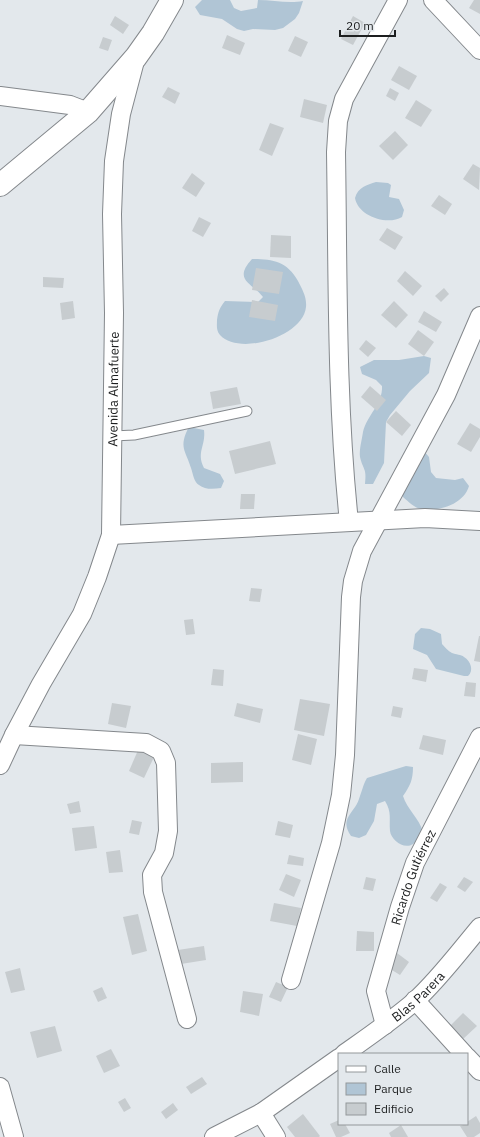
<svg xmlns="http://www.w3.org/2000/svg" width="480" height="1137" font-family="'IBM Plex Sans',sans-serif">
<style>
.green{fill:#b0c5d5}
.building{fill:#c7cccf}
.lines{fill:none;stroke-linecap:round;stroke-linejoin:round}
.lane-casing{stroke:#84888c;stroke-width:11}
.street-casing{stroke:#84888c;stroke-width:20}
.secondary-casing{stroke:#84888c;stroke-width:24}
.lane{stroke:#fff;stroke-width:9}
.street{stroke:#fff;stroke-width:18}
.secondary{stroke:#fff;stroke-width:22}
.labels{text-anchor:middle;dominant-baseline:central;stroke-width:3.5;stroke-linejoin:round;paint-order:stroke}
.street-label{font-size:13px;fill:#1c1e1f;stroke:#e3e8ec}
</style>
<rect width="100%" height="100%" fill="#e3e8ec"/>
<!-- green -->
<g class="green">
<path d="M202 0H230L234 8 241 11 257 8 258 0C273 0 289 4 303 1L299 13 295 19 283 28 275 30 253 29 244 31 237 29 222 19 200 15 195 7Z"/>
<path d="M376 182 388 183 391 185 389 197 399 199 404 210 402 217C387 226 358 216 355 198 358 187 367 185 376 182Z"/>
<path d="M252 259C272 259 287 261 298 281 302 289 307 297 306 307 303 337 239 356 220 335 216 330 217 326 217 320 218 312 220 307 225 301L258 302 263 297C251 282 233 280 252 259Z"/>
<path d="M424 356 431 358 429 373 410 391 390 415 386 422 384 463 373 484H365C367 468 363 470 360 457 359 450 362 439 363 432 367 415 383 404 382 386L376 380 362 374 360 367 374 360H399Z"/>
<path d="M189 427 204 430C206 446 196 452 204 468L220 474 224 481 221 488C214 489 205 490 199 485 194 482 193 474 191 468 186 451 178 447 189 427Z"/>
<path d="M423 450 429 457 431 472 436 478 455 480 463 478 469 486C464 504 439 512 422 509 414 508 409 502 403 497L402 490Z"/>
<path d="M421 628 430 629 441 634 442 644C445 647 448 651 452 653 456 655 461 654 464 657 471 661 474 671 468 676H464L436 669 427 655 413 649 415 634Z"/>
<path d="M406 766 413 767C413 780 410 786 403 796 407 809 419 818 423 832 420 835 417 842 413 844 404 850 391 840 390 831 389 819 392 812 385 801L377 804 374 821 366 835 359 838 351 836C339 818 354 814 359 799 362 791 363 785 367 778Z"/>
</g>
<!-- building -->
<g class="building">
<path d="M474 0H480V14L469 8Z"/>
<path d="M115 16 129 25 123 34 110 25Z"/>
<path d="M353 16 365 23 353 45 341 39Z"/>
<path d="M227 35 245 43 240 55 222 48Z"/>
<path d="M295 36 308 42 301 57 288 51Z"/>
<path d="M103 37 112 40 108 51 99 48Z"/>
<path d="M399 66 417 76 409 90 391 80Z"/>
<path d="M168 87 180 93 175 104 162 97Z"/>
<path d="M390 88 399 93 395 101 386 96Z"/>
<path d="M304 99 327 105 323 123 300 117Z"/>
<path d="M416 100 432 110 421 127 405 118Z"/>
<path d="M270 123 284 128 272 156 259 150Z"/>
<path d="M395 131 408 145 393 160 379 146Z"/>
<path d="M473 164 480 168 479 190 463 179Z"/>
<path d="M192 173 205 183 196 197 182 188Z"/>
<path d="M439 195 452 204 445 215 431 206Z"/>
<path d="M199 217 211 223 203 237 192 231Z"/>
<path d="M387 228 403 237 395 250 379 240Z"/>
<path d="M271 235 291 236V258L270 257Z"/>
<path d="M256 268 283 272 279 294 252 290Z"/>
<path d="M405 271 422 286 413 296 397 281Z"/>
<path d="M43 277 64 278 63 288 43 287Z"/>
<path d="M444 288 449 294 441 302 435 296Z"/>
<path d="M252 300 278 305 275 321 249 317Z"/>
<path d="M73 301 75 318 62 320 60 303Z"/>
<path d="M394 301 408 315 396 328 381 315Z"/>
<path d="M424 311 442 322 436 332 418 322Z"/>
<path d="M418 330 434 342 424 356 408 344Z"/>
<path d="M366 340 376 348 368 357 359 349Z"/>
<path d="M370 386 386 400 377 411 361 397Z"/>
<path d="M237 387 241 404 213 409 210 392Z"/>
<path d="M396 411 411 425 402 436 386 422Z"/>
<path d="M470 423 480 429V437L471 452 457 444Z"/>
<path d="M270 441 276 464 235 474 229 451Z"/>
<path d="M241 494H255L254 509H240Z"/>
<path d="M251 588 262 589 260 602 249 601Z"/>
<path d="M193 619 195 634 186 635 184 620Z"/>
<path d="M479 636H480V662L474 661Z"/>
<path d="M414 668 428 670 426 682 412 679Z"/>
<path d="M213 669 224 670 223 686 211 685Z"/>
<path d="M466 682 476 683 475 697 464 696Z"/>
<path d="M300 699 330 704 324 736 294 730Z"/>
<path d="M112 703 131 706 126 728 108 724Z"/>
<path d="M237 703 263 709 260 723 234 716Z"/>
<path d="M393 706 403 708 401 718 391 716Z"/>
<path d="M298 734 317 739 311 765 292 760Z"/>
<path d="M423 735 446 740 443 755 419 749Z"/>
<path d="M139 748 155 755 144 778 129 771Z"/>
<path d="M243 762V782L211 783V763Z"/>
<path d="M79 801 81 812 70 814 67 804Z"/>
<path d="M132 820 142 822 139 835 129 833Z"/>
<path d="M278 821 293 825 290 838 275 835Z"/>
<path d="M94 826 97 848 75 851 72 828Z"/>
<path d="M120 850 123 872 109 873 106 852Z"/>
<path d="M289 855 304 858 303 866 287 864Z"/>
<path d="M286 874 301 880 294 897 279 890Z"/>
<path d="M366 877 376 879 373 891 363 889Z"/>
<path d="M464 877 473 882 465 892 457 887Z"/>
<path d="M440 883 447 887 437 902 430 898Z"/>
<path d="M274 903 301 908 297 926 270 921Z"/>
<path d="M138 914 147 951 132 955 123 917Z"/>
<path d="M357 931 374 932V951H356Z"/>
<path d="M204 946 206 960 181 964 178 950Z"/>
<path d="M397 953 409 962 400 975 387 967Z"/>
<path d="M20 968 25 990 11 993 5 972Z"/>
<path d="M276 982 288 987 281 1002 269 997Z"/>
<path d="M102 987 107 998 98 1002 93 991Z"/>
<path d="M243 991 263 994 259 1016 240 1012Z"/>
<path d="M463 1013 477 1026 462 1040 449 1027Z"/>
<path d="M55 1026 62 1051 37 1058 30 1032Z"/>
<path d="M111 1049 120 1066 104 1073 96 1056Z"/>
<path d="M202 1077 207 1084 191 1094 186 1087Z"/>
<path d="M125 1098 131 1108 124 1112 118 1102Z"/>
<path d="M173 1103 178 1110 166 1119 161 1112Z"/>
<path d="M303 1114 320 1136 319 1137H295L287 1127Z"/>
<path d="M476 1116 480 1123V1133L474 1137H467L460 1126 467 1124V1122Z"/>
<path d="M339 1120V1124H345L350 1133 341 1137H336L330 1124Z"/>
<path d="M401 1125 408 1137H391L389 1133Z"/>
</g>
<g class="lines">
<defs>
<path id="lane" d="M113 436 134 435 247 411"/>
<g id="street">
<path d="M433 0 480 50"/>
<path d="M0 96 70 105 88 112"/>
<path d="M349 522C336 399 338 275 336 152L338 121 344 99 398 0"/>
<path d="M111 535 425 518 480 521"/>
<path d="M14 735 146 743 161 751 166 763 168 831 164 853 152 875 153 892 187 1019"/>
<path id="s1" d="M0 765 14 735 41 684 82 614 97 577 111 535 114 313 112 214 114 161 121 114 136 57"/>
<path d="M291 980 331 843 341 795 345 755 351 597 353 581 362 551 446 395 480 316"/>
<path d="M415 1000 464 1054"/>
<path id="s2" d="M385 1025 376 991 400 907 415 863 480 737"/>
<path id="s3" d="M344 1054C368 1037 393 1020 415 1001 439 979 459 952 480 927"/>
<path d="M467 1057 480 1071"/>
<path d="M0 1087 14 1137"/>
<path d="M261 1113 276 1137"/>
<path d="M214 1137 261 1113 339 1058"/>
</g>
<path id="secondary" d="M0 185 88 112 136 57 153 33 172 0"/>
</defs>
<!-- lane casing -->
<use href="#lane" class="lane-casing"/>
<!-- street casing -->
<use href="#street" class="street-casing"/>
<!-- secondary casing -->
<use href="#secondary" class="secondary-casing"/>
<!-- lane -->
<use href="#lane" class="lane"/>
<!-- street -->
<use href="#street" class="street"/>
<!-- secondary -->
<use href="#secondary" class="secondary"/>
</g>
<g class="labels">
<!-- street labels -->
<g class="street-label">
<text stroke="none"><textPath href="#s1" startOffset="402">Avenida Almafuerte</textPath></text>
<text stroke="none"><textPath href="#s2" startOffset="155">Ricardo Gutiérrez</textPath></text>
<text stroke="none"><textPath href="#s3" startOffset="94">Blas Parera</textPath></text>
</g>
</g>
<!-- legend -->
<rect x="338" y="1053" width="130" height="72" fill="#e3e8ec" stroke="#93979a"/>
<rect x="346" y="1066" width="20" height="6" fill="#ffffff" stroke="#93979a"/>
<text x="374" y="1073" font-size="12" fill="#1c1e1f">Calle</text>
<rect x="346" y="1083" width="20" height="12" fill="#b0c5d5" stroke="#93979a"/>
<text x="374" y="1093" font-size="12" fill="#1c1e1f">Parque</text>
<rect x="346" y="1103" width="20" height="12" fill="#c7cccf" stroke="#93979a"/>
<text x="374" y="1113" font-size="12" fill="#1c1e1f">Edificio</text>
<!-- scale -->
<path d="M340 30v6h55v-6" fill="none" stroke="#1c1e1f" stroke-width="2"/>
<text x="346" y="30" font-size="12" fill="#1c1e1f" stroke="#e3e8ec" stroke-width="3" paint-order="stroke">20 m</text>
</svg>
